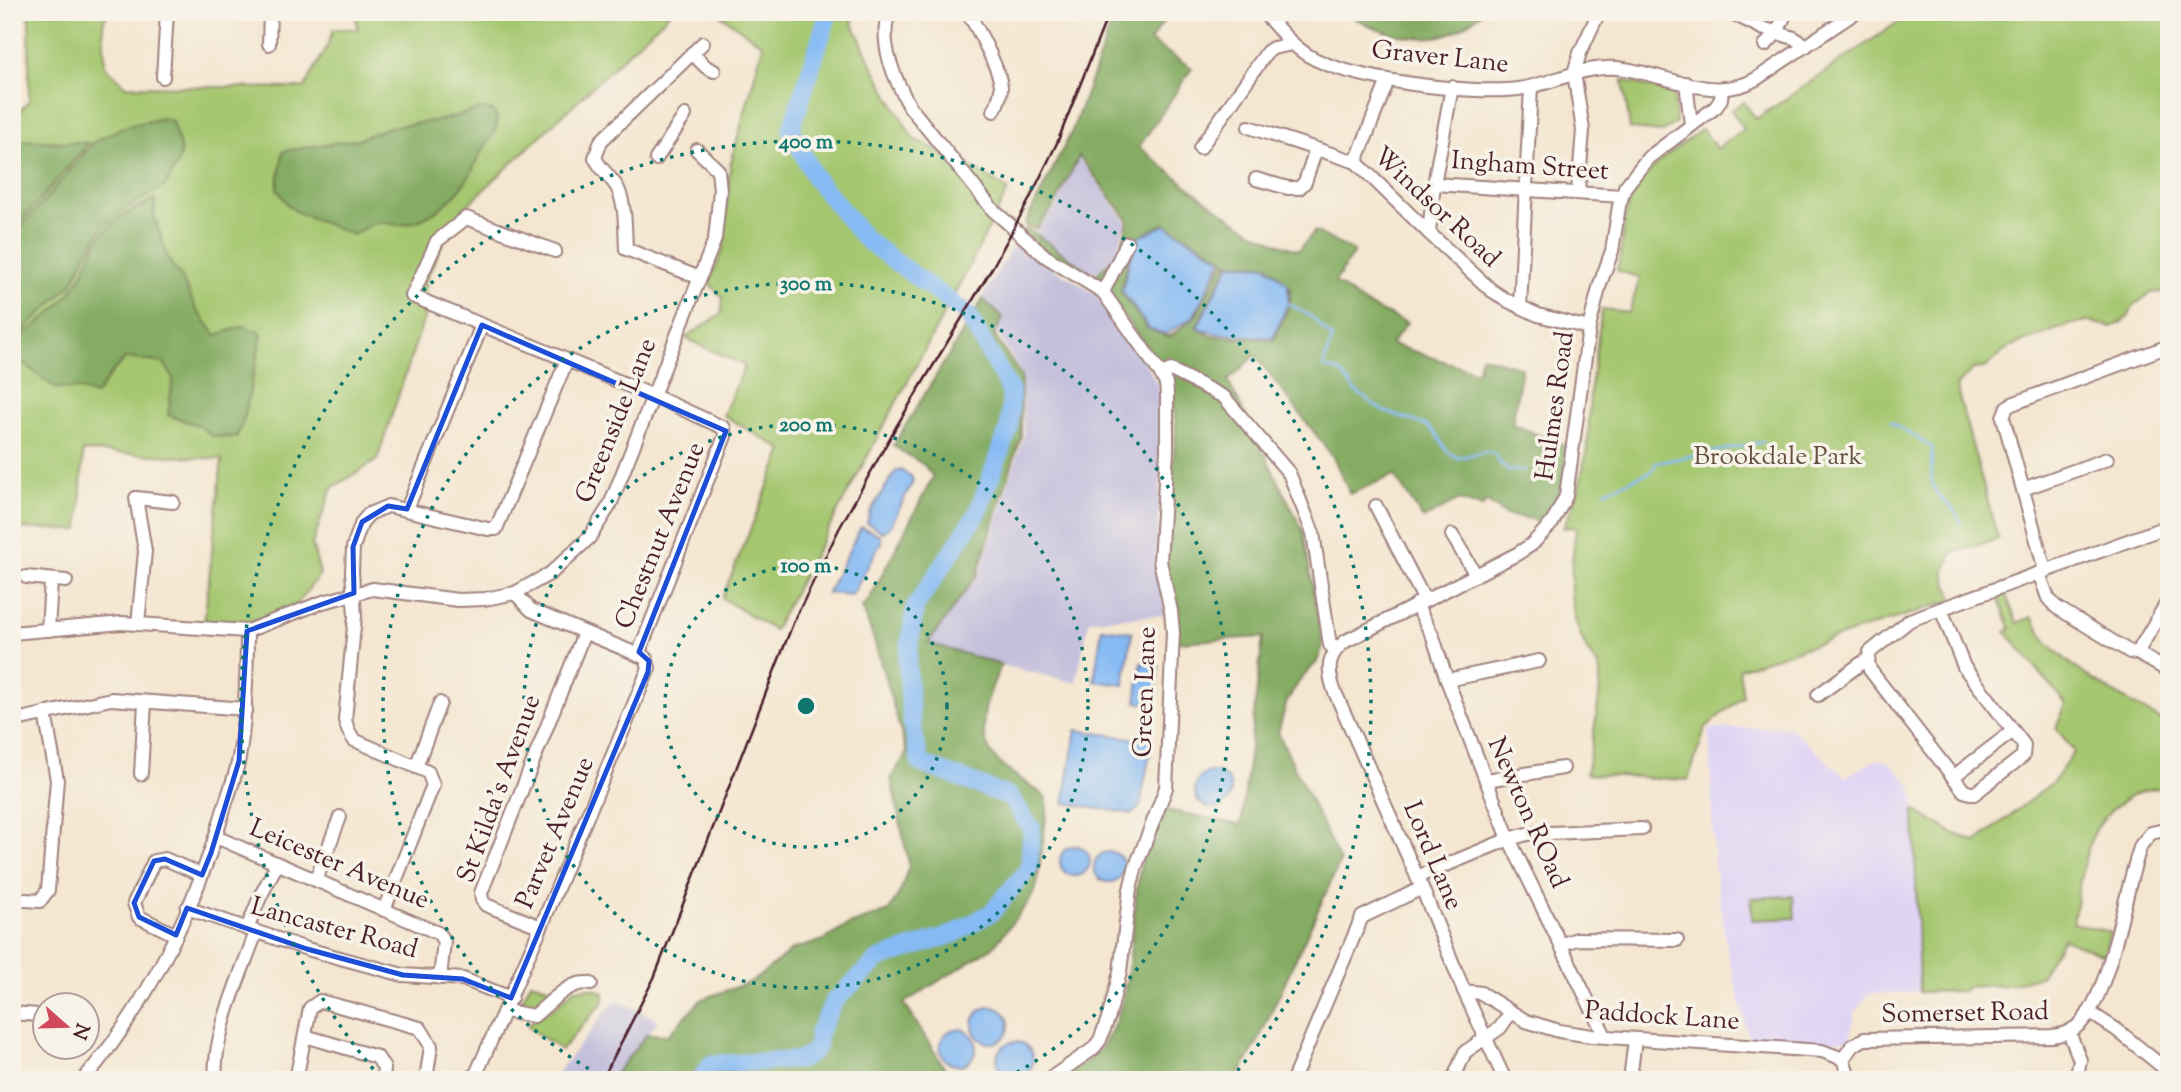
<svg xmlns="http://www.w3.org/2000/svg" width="2181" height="1092" font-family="'Sorts Mill Goudy',serif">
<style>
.built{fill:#e0d4f4}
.industrial{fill:#c4c0db}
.green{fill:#a5c770;stroke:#78734e;stroke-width:2}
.forest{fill:#84ac62;stroke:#676646;stroke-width:2;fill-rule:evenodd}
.water{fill:#85baf4;stroke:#686c90;stroke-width:2}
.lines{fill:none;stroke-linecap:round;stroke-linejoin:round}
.stream{stroke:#85baf4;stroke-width:2.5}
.river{stroke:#85baf4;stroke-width:18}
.minor-casing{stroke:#9f827e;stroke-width:16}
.minor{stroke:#fff;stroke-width:12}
.rail{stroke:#4a1f2b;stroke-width:2.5}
.marked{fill:none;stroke:#1d4ed8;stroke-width:5;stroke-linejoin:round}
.ring{fill:none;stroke:#0f766e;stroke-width:3.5;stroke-dasharray:3.5 7}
.labels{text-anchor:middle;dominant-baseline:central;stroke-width:7;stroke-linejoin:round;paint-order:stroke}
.street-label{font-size:26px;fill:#4a1f2b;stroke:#f7f3e8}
.park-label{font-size:26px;fill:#655140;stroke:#f7f3e8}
.centre{fill:#0f766e;stroke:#f7f3e8;stroke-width:3.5}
.ring-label{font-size:21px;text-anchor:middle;font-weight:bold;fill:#0f766e;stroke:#f7f3e8;stroke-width:7;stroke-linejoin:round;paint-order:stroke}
</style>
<rect width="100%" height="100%" fill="#f7f3e8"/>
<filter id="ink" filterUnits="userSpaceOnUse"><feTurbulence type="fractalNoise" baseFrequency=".0143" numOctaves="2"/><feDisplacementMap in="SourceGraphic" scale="14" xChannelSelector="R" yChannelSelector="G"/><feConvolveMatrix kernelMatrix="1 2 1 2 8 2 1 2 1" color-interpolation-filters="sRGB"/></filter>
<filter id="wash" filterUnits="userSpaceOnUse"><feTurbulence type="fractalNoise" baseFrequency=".00686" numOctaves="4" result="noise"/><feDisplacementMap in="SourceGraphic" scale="28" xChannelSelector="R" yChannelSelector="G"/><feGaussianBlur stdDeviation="1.57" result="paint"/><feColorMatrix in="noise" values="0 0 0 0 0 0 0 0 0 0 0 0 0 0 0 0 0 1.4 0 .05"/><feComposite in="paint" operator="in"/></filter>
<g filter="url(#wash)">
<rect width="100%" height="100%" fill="#f4e6d0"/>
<!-- built -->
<path class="built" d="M1789 727 1845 777 1877 759 1890 763 1911 785 1915 799 1919 992 1868 994 1855 1013 1850 1039 1828 1042 1749 1038 1728 954 1714 864 1709 729Z"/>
<!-- industrial -->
<g class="industrial">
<path d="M1078 157 1126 221 1117 253 1094 274 1035 233 1057 206Z"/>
<path d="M1016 241 1055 269 1094 293 1131 337 1159 388 1161 472 1156 563 1166 615 1089 620 1076 683 1001 665 928 643 979 575 1024 436 1022 375 997 332 1005 318 982 297Z"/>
<path d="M617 1000 658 1020 643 1041 610 1080H552L608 1009Z"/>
</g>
<!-- green -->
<g class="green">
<path d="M29 12H108L103 23 105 66 126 86 304 88 327 47 333 29H358L355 12H671L453 219 425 282V315L377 460 332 488 312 544 320 574 294 608 249 623 204 624 222 459 83 451 79 530 12 528V119L29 101Z"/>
<path d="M716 12H858L852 22 871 63 913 139 967 164 1008 190 968 269 774 630 722 598 783 450 723 415 745 366 685 338 721 314 723 298 709 283 723 250 730 166 763 45Z"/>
<path d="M1913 12H2169V291L2151 293 2133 306 2129 316 2122 322 2111 327 2087 321 2069 325 2009 347 1985 368 1973 369 1956 386 1998 539 1952 553 1944 573 1953 600 1739 669 1743 696 1706 727 1688 780 1586 774C1590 755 1604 682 1599 668 1596 661 1590 656 1587 650 1565 608 1570 574 1576 529L1573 527 1563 528 1578 493 1588 443 1590 393 1602 309 1629 313 1640 278 1617 270C1622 251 1622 231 1627 211 1636 172 1673 152 1702 129L1717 149 1744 129 1731 110 1744 102 1756 119Z"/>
<path d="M1623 80 1674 94 1676 122 1663 132 1630 129Z"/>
<path d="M2006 595 2017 623 2032 617C2037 625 2040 634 2046 641 2079 677 2127 700 2169 725V789C2133 783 2097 816 2088 849 2080 873 2077 899 2073 923L2110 932 2104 955 2063 939 2040 976 2010 985 1965 987 1964 991 1919 992 1914 810 1955 834 1976 842 2053 782 2074 751 2056 728 2066 704 2006 632 2011 629 1998 598Z"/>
<path d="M1793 896 1795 918 1752 920 1751 898Z"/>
<path d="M531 982 561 991 534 1012 517 1011Z"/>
<path d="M592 988 604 993V1001L561 1050 529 1028 528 1024 558 1005 574 989Z"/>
</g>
<!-- forest -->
<g class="forest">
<path d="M1116 12H1170L1150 41 1192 68 1139 147C1185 183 1242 236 1299 250L1315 231 1354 252 1335 282 1367 305 1407 323 1391 344 1477 372 1481 356 1522 368 1512 424 1568 447 1558 503 1543 529 1532 519 1506 515 1486 501 1483 507 1459 500 1423 519 1394 475 1350 494 1333 457 1255 355 1228 381 1303 531 1323 646 1317 662 1300 680 1287 701 1278 733 1340 862 1258 1041 1236 1080H1058C1074 1070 1093 1060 1104 1044 1136 996 1129 919 1141 865 1145 846 1155 827 1162 809L1241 825 1263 637 1178 642 1165 561 1176 429 1170 378 1112 301 1024 233 1026 227 1095 276 1118 253 1129 254 1121 292 1148 329 1169 337 1195 317 1225 259 1164 224 1135 239 1130 252H1121L1128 220 1079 156 1055 205 1036 229 1025 224 1072 131ZM1226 260 1232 263 1268 265 1290 287V303L1274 340 1211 336 1196 327 1229 263Z"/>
<path d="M1345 12H1483C1474 18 1465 27 1455 31 1422 47 1373 31 1345 12Z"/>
<path d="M480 109 493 111C504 124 491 137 483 149 477 158 474 169 468 178 453 201 428 223 399 225 392 225 384 221 377 223 369 224 360 232 353 235L297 212 289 206 277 189 283 151 359 139 389 127 442 120Z"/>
<path d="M163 118 172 121 181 150 178 163 165 186 126 208 104 225 86 255 72 284 22 332 12 335V238L95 141 123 127Z"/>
<path d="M12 140 89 143 12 232Z"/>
<path d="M155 199 154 215 168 259 182 278 196 309 216 335 244 326 262 334 244 419 236 438 212 436 200 426 168 415 173 378 164 363 126 358 112 372 96 395 78 389 55 388 12 354V339C32 333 66 301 77 283 88 265 93 242 109 227 122 214 139 207 155 199Z"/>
<path d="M983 299 1003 318 994 335 1021 376V437L977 575 928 643 1001 665C990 691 973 727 992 754 1004 771 1027 782 1043 795L1047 800V810L1037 885 1030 900 993 947 904 1003 952 1080H912L902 1075H876L867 1080H610L647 1034 668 1035 702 999 753 981 792 950 824 940 847 926 889 911 901 890 909 865 891 778 907 753 874 640 862 607 870 598 933 477 924 465 893 446Z"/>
</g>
<!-- water -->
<g class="water">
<path d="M1165 225 1222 259 1193 317 1166 334 1149 329 1122 291 1135 239Z"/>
<path d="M1230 264 1267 266 1288 284V303L1273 338 1212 333 1197 327Z"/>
<path d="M900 470 911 476 913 481 890 527 883 532 867 523 870 512 895 472Z"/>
<path d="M861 527 880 535 881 542 852 595 827 593Z"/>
<path d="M1102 628 1132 632 1124 685 1094 681Z"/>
<path d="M1141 663 1159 666 1154 705 1136 702Z"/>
<path d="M1076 730 1152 741 1140 807 1132 814 1064 803Z"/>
<circle cx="1213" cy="790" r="18"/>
<circle cx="1075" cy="861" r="15"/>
<circle cx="1109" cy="867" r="15"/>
<circle cx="991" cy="1025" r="18"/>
<circle cx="958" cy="1047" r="18"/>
<circle cx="1015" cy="1060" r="18"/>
</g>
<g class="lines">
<!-- stream -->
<g class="stream">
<path d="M1288 303 1313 318 1332 338 1323 367 1341 372 1354 390 1383 411 1426 425 1436 434 1447 451 1458 458 1484 452 1495 454 1500 463 1509 471 1525 470"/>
<path d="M1890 422 1932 447C1933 460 1928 481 1936 492 1945 505 1955 506 1961 523"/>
<path d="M1605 491 1652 471 1656 463 1763 442"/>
</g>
<!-- river -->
<path class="river" d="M700 1080 711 1064 801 1060 813 1052 817 1045 818 1034 834 1001 879 959 954 934 992 912 1029 868 1032 829 1010 797 920 763 911 719 907 662 915 607 977 514 1009 428 1011 392 968 315 866 240 815 178 791 130 829 12"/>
</g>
</g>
<g filter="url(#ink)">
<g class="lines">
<defs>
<g id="minor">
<path d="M889 12C878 43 895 80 910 107L993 210 1045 256 1103 292 1161 374 1166 384 1167 394V451L1160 561 1171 611 1173 633 1166 788 1136 866 1130 889 1120 972 1109 1016 1100 1040 1093 1049 1048 1080"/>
<path d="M967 12C976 25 1003 75 1001 90 1000 97 997 105 994 111"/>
<path d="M1263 12C1278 28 1291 45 1309 56 1350 80 1471 95 1518 89 1551 85 1582 65 1617 68 1662 72 1713 104 1756 79L1856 12"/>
<path d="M1730 12 1762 28 1794 38 1806 46"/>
<path d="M269 44 270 12"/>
<path d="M1765 45 1777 33 1786 12"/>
<path d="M692 53 706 67 714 71"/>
<path d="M163 77 167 12"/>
<path d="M1686 83 1691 124"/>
<path d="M1249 127 1356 162 1429 233 1491 290 1508 301 1538 315 1589 328"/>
<path d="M1200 148 1267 52 1273 48 1292 44"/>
<path d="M656 159 685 115"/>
<path d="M1356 162 1388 80"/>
<path d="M1256 179 1288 188H1299L1305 182 1316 149"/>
<path d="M1434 184 1622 196"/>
<path d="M1578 192 1583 130 1574 73 1580 53 1599 12"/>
<path d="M1429 233 1434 184 1452 87"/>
<path d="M555 251 466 218 437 241 412 296 654 396 724 428 725 436 638 655"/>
<path d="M700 278 626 249C625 229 626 207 618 189 613 179 601 170 595 158L601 141 703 43"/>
<path d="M1103 292 1127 243"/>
<path d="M1520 307 1531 87"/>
<path d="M1161 374 1171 370 1224 397 1289 473 1313 533 1330 645 1335 649"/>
<path d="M2023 489 2107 459"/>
<path d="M1376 506 1424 599"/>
<path d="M407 509 482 325"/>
<path d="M1452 535 1476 575"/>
<path d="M2045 570 2003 417 2007 407 2012 404 2169 346"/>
<path d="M2039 573 2048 598 2056 607 2130 652 2137 653 2169 671"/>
<path d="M26 577 66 581"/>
<path d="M1416 604 1433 637 1447 680 1509 839 1605 1036"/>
<path d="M138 624 145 551 136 498 173 502"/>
<path d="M48 630 51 581"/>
<path d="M12 633 122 623 247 631 323 602 373 589 458 600 485 599 515 593 551 573 589 538 610 505 715 239 720 190 718 170 697 150"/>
<path d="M2137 653 2169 599"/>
<path d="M1868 661 1870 670 1964 791 1974 794 2023 756 2024 745 1964 667 1941 609"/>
<path d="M1868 661 1870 652 1910 620 2169 526"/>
<path d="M1447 680 1539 661"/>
<path d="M1818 695 1863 662 1868 661"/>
<path d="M12 721 111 699 246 709"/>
<path d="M416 767 440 703"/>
<path d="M141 774 145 702"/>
<path d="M1953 777 2013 731"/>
<path d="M1486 780 1563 768"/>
<path d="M216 837 438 933 444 941 440 978"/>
<path d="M1417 877 1509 839 1527 834 1642 829"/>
<path d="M316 880 340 817"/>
<path d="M12 899 40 901 48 890 57 780 45 713"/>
<path d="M187 908 307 949 403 975 463 979 511 998"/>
<path d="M384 910 433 785 428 772 354 740 348 730 345 720 355 616 352 571 353 547 362 522 369 514 388 506 488 529H496L567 360"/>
<path d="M541 927 486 905 482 900 481 893 584 633"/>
<path d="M247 929 260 897 277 864"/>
<path d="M176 935 139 917 134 903 154 861 165 859 202 875"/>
<path d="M1562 944 1577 939 1677 940"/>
<path d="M1464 991 1481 993 1526 1021 1559 1031 1592 1036 1822 1051 1843 1059 1850 1080"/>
<path d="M505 1011 534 1016C549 1004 571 978 591 984"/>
<path d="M2089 1012 2117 1030 2169 1072"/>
<path d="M12 1013 38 1015"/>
<path d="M2069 1032 2080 1060 2076 1080"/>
<path d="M305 1036 377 1057 384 1068 383 1080"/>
<path d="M1843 1059 1852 1046 1864 1039 2052 1036C2063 1035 2073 1031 2081 1023 2112 989 2124 891 2141 845L2151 833 2169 829"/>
<path d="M83 1080C149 1004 196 905 224 809 229 792 236 775 239 758 246 716 247 674 247 631"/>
<path d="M216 1080C211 1038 242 973 256 932"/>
<path d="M296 1080 310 1008 320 1001 420 1028 431 1046 426 1080"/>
<path d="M470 1080 477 1072 541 927 649 668 646 658 531 610 515 593"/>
<path d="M1293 1080 1362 917 1422 888"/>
<path d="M1453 1080 1465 1052 1500 1028 1511 1012"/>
<path d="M1505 1080 1464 991 1422 888 1334 690C1327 669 1327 654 1346 641L1517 554 1531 545 1552 523 1566 496 1589 328 1600 284 1612 251 1619 206 1625 187 1648 158 1716 107 1721 99 1722 89"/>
<path d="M1630 1080 1635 1039"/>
</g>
</defs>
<!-- minor casing -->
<use href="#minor" class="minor-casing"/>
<!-- minor -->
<use href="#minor" class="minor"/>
<!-- rail -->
<path class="rail" d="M602 1080 654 978 794 621 839 529 896 427 991 270 1028 202 1057 143 1109 12"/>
</g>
</g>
<!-- marked area -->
<path class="marked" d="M482 325 726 431 639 652 649 661 648 672 511 998 463 979 403 975 307 949 187 908 176 935 139 917 134 903 154 861 165 859 202 875 211 853 239 761 247 631 354 593 353 547 362 522 388 506 407 509Z"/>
<!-- distance rings -->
<g class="ring">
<circle cx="806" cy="706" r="141"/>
<circle cx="806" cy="706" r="282"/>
<path d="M607 1079A423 423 0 1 1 1005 1079"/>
<path d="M380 1077A565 565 0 1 1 1232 1077"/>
</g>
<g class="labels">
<!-- street labels -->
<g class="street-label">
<text transform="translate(1440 58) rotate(6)">Graver Lane</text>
<text transform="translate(1530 167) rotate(4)">Ingham Street</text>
<text transform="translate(1436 208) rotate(43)">Windsor Road</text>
<text transform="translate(1556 406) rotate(-82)">Hulmes Road</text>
<text transform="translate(617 421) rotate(-68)">Greenside Lane</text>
<text transform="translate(661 536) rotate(-68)">Chestnut Avenue</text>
<text transform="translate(1146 692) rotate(-88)">Green Lane</text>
<text transform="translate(500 789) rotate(-70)">St Kilda's Avenue</text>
<text transform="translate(1527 813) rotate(66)">Newton ROad</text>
<text transform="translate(556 833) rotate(-67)">Parvet Avenue</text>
<text transform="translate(1432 856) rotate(67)">Lord Lane</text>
<text transform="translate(339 865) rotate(23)">Leicester Avenue</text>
<text transform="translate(334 929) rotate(15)">Lancaster Road</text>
<text transform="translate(1965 1014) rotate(-1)">Somerset Road</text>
<text transform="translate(1662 1017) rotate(4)">Paddock Lane</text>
</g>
<!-- park labels -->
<g class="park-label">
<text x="1778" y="457">Brookdale Park</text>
</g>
</g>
<circle cx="806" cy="706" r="10" class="centre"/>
<g class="ring-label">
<text x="806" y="148">400 m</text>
<text x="806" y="290">300 m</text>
<text x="806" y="431">200 m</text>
<text x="806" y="572">100 m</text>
</g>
<!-- margin -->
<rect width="2181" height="1092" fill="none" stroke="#f7f3e8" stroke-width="42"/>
<!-- north arrow -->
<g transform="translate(66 1026) rotate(110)"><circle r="33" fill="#f7f3e8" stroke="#b29e9c" stroke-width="2"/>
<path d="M0-5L12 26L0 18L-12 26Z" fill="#d1495b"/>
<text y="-10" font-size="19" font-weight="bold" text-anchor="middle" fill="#4a1f2b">N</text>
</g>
</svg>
